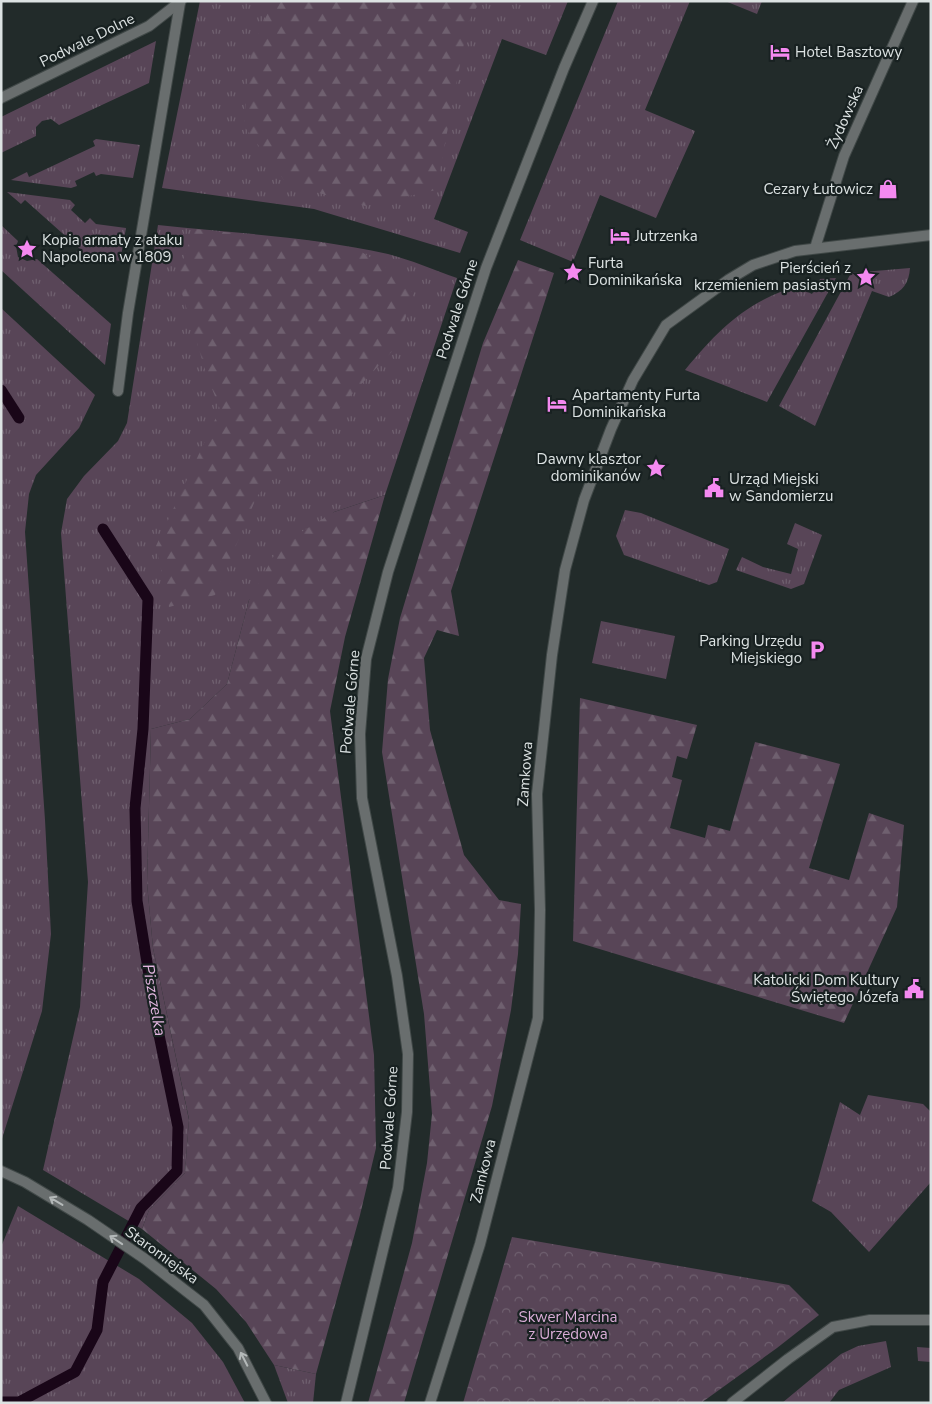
<svg xmlns="http://www.w3.org/2000/svg" width="932" height="1404" font-family="'Nunito Sans',sans-serif">
<style>
.grass{fill:url(#grass-tufts)}
.forest{fill:url(#forest-firs)}
.park{fill:url(#park-crowns)}
.lines{fill:none;stroke-linecap:round;stroke-linejoin:round}
.stream{stroke:#190618;stroke-width:11}
.minor-casing{stroke:#404847;stroke-width:12}
.minor{stroke:#696e6e;stroke-width:10}
.oneway{stroke:#b4b9b9}
.labels{text-anchor:middle;dominant-baseline:central;stroke-width:4.5;stroke-linejoin:round;paint-order:stroke}
.street-label{font-size:15px;fill:#dce2e2;stroke:#182121}
.poi-label{font-size:15px;fill:#dce2e2;stroke:#182121;text-anchor:start}
.park-label{font-size:15px;fill:#daadd7;stroke:#182121}
.water-label{font-size:16px;font-style:italic;fill:#e3b6e0;stroke:#182121}
</style>
<defs>
<pattern id="grass-tufts" width="24" height="20" patternUnits="userSpaceOnUse" patternTransform="scale(1.25)"><rect width="24" height="20" fill="#584557"/><path d="M3 7l-1-3M5 7V3M7 7l1-3M15 17l-1-3M17 17v-4M19 17l1-3" fill="none" stroke="#6f606f"/></pattern>
<pattern id="forest-firs" width="22" height="20" patternUnits="userSpaceOnUse" patternTransform="scale(1.25)"><rect width="22" height="20" fill="#584557"/><path d="M5 1l3.5 6h-7zM16 11l3.5 6h-7z" fill="#6f606f"/></pattern>
<pattern id="park-crowns" width="20" height="18" patternUnits="userSpaceOnUse" patternTransform="scale(1.25)"><rect width="20" height="18" fill="#584557"/><path d="M2 6a3 3 0 1 1 6 0M12 15a3 3 0 1 1 6 0" fill="none" stroke="#6f606f"/></pattern>
</defs>
<rect width="100%" height="100%" fill="#222b2a"/>
<!-- grass -->
<g class="grass">
<path d="M200 1H568L546 55 502 39 434 219 468 232 460 253 314 209 162 188Z"/>
<path d="M618 1H690L645 110 695 131 656 218 600 195 573 262 520 240Z"/>
<path d="M725 1H762L757 14Z"/>
<path d="M156 41 149 83 59 125 51 119 42 121 36 127V136L1 153V117Z"/>
<path d="M96 139 140 145 133 178 101 174 96 176 94 172 75 181 77 186 71 188 11 180 27 172 29 177 95 146 93 141Z"/>
<path d="M7 192 70 200 75 205 71 210 85 223 90 218 96 224 126 228 120 261 79 256 75 253 80 249 25 200 21 204Z"/>
<path d="M1 225 18 241 16 246 18 257 27 261 37 259 111 324 105 365 1 270Z"/>
<path d="M158 225C234 233 313 237 388 254 411 260 434 270 457 278L385 495 334 512 249 600 227 684 190 719 151 729 147 883 153 948 189 1120 185 1173 149 1210 142 1229 43 1170 80 1007 88 882 61 533 67 499 84 476 118 441 127 423Z"/>
<path d="M910 268C909 283 903 291 889 297L872 291 815 426 779 406 851 273Z"/>
<path d="M836 278 767 402 685 370C722 325 750 299 807 283L804 290 812 294 820 279Z"/>
<path d="M1 308 95 395 79 428 36 475 29 494 25 532 45 820 51 934 42 1011 1 1142Z"/>
<path d="M625 510 641 513 729 549 717 582 709 585 624 555 616 536Z"/>
<path d="M795 523 822 535 804 584 791 589 736 570 742 557 763 567 791 574 798 549 787 544Z"/>
<path d="M601 621 675 636 666 679 592 663Z"/>
<path d="M868 1095 923 1104 931 1112V1182L869 1252 831 1212 812 1201 840 1102 860 1115Z"/>
<path d="M18 1206 139 1279 192 1323 223 1362 245 1403H1V1247Z"/>
<path d="M886 1341 891 1367 839 1390 829 1403H782L841 1354 858 1346Z"/>
<path d="M917 1347 931 1348V1362L918 1361Z"/>
<path d="M274 1365 316 1374 313 1403H288Z"/>
</g>
<!-- forest -->
<g class="forest">
<path d="M273 1H480L468 23 436 190 365 206 287 184 244 126 251 50Z"/>
<path d="M194 229 311 241 357 249 401 277 413 293 397 346 257 496 215 595 169 607 156 546 220 409 207 376 177 277Z"/>
<path d="M518 260 554 273 451 591 459 636 437 630 424 658 430 730 464 855 499 900 521 904 518 954 511 1010 492 1106 404 1403H368L412 1243 427 1163 432 1114 424 1014 382 752 388 679 400 618 483 343Z"/>
<path d="M385 495 345 637 330 711 374 1055 376 1148 360 1215 316 1374 274 1365 246 1322 216 1289 142 1229 149 1210 185 1173 189 1119 153 948 147 883 151 729 190 719 227 684 249 600 280 545 334 512Z"/>
<path d="M580 698 697 725 687 759 677 756 672 777 682 780 670 828 705 838 708 825 730 831 755 742 840 764 809 868 849 880 869 813 904 825 897 907 844 1023 573 941Z"/>
</g>
<!-- park -->
<path class="park" d="M512 1237 789 1285 819 1315 777 1348 701 1403H463Z"/>
<g class="lines">
<!-- stream -->
<g class="stream">
<path d="M1 390 19 418"/>
<path d="M1 1402H19L75 1372 97 1330 103 1282 141 1208 177 1171 178 1127 158 1030 137 901 135 808 143 729 148 599 103 529"/>
</g>
<defs>
<g id="minor">
<path d="M1 98 149 26 181 1"/>
<path d="M815 248 844 156 913 1"/>
<path d="M118 391 128 313 180 3"/>
<path d="M1 1171 25 1182 88 1220 145 1259 204 1305 238 1348 266 1403"/>
<path d="M346 1403 398 1188 407 1112 408 1054 397 976 362 798 360 734 366 659 388 572 486 268 564 68 593 1"/>
<path d="M430 1403 480 1244 538 1018 540 910 537 794 552 655 565 570 584 500 611 429 633 380 666 325 728 280 753 265 795 251 931 235"/>
<path d="M732 1403 788 1359 833 1327 870 1320H931"/>
</g>
</defs>
<!-- minor casing -->
<use href="#minor" class="minor-casing"/>
<!-- minor -->
<use href="#minor" class="minor"/>
</g>
<!-- one-way arrows -->
<defs><path id="oneway-shaft" d="M-6 0H5M1.5-3L5.5 0L1.5 3" fill="none" stroke-width="1.6" stroke-linecap="round" stroke-linejoin="round" transform="scale(1.25)"/></defs>
<g class="oneway">
<use href="#oneway-shaft" transform="translate(56 1201) rotate(-149)"/>
<use href="#oneway-shaft" transform="translate(116 1240) rotate(-146)"/>
<use href="#oneway-shaft" transform="translate(244 1359) rotate(-117)"/>
</g>
<!-- icons -->
<defs>
<symbol id="hotel-bare" viewBox="-9 -9 18 18"><path d="M-6-4.5h1.5V1H6V5H4.5V3h-9V5H-6ZM-4 0a1.8 1.8 0 1 1 3.6 0ZM.5 0V-2.5h3Q6-2.5 6 0Z" fill="#f489f0" stroke="#182121" stroke-width="2.5" paint-order="stroke"/></symbol>
<symbol id="shop-bare" viewBox="-9 -9 18 18"><path d="M-5-2.5h2.3a2.7 3.5 0 0 1 5.4 0H5L5.5 6h-11ZM-1.5-2.5h3a1.5 2.3 0 0 0-3 0Z" fill="#f489f0" stroke="#182121" stroke-width="2.5" paint-order="stroke"/></symbol>
<symbol id="sight-bare" viewBox="-9 -9 18 18"><path d="M0-6L1.8-2.2L6-1.7L2.9 1.2L3.7 5.4L0 3.3L-3.7 5.4L-2.9 1.2L-6-1.7L-1.8-2.2Z" fill="#f489f0" stroke="#182121" stroke-width="2.5" paint-order="stroke"/></symbol>
<symbol id="civic-bare" viewBox="-9 -9 18 18"><path d="M-.6-6.5H3V-4.5H.6V-3L4-1V1h2V6H-6V1h2V-1L-.6-3ZM-1.2 2.5V6h2.4V2.5Z" fill="#f489f0" stroke="#182121" stroke-width="2.5" paint-order="stroke"/></symbol>
<symbol id="parking-bare" viewBox="-9 -9 18 18"><path d="M-3.5-5.5H1a3.5 3.5 0 0 1 0 7H-1V5.5H-3.5ZM-1-3.4V-.6H.8a1.4 1.4 0 0 0 0-2.8Z" fill="#f489f0" stroke="#182121" stroke-width="2.5" paint-order="stroke"/></symbol>
</defs>
<g fill-rule="evenodd">
<use href="#hotel-bare" x="766" y="38" width="28" height="28"/>
<use href="#shop-bare" x="874" y="175" width="28" height="28"/>
<use href="#hotel-bare" x="606" y="222" width="28" height="28"/>
<use href="#sight-bare" x="13" y="235" width="28" height="28"/>
<use href="#sight-bare" x="559" y="258" width="28" height="28"/>
<use href="#sight-bare" x="852" y="263" width="28" height="28"/>
<use href="#hotel-bare" x="543" y="390" width="28" height="28"/>
<use href="#sight-bare" x="642" y="454" width="28" height="28"/>
<use href="#civic-bare" x="700" y="474" width="28" height="28"/>
<use href="#parking-bare" x="803" y="636" width="28" height="28"/>
<use href="#civic-bare" x="900" y="975" width="28" height="28"/>
</g>
<g class="labels">
<!-- street labels -->
<g class="street-label">
<text transform="translate(87 40) rotate(-26)">Podwale Dolne</text>
<text transform="translate(845 117) rotate(-66)">Żydowska</text>
<text transform="translate(457 309) rotate(-72)">Podwale Górne</text>
<text transform="translate(350 702) rotate(-85)">Podwale Górne</text>
<text transform="translate(525 774) rotate(-86)">Zamkowa</text>
<text transform="translate(389 1118) rotate(-86)">Podwale Górne</text>
<text transform="translate(483 1171) rotate(-76)">Zamkowa</text>
<text transform="translate(162 1255) rotate(36)">Staromiejska</text>
</g>
<!-- poi labels -->
<g class="poi-label">
<text x="795" y="52">Hotel Basztowy</text>
<text x="873" y="189" text-anchor="end">Cezary Łutowicz</text>
<text x="635" y="236">Jutrzenka</text>
<text x="42" y="240">Kopia armaty z ataku<tspan x="42" dy="17">Napoleona w 1809</tspan></text>
<text x="588" y="263">Furta<tspan x="588" dy="17">Dominikańska</tspan></text>
<text x="851" y="268" text-anchor="end">Pierścień z<tspan x="851" dy="17">krzemieniem pasiastym</tspan></text>
<text x="572" y="395">Apartamenty Furta<tspan x="572" dy="17">Dominikańska</tspan></text>
<text x="641" y="459" text-anchor="end">Dawny klasztor<tspan x="641" dy="17">dominikanów</tspan></text>
<text x="729" y="479">Urząd Miejski<tspan x="729" dy="17">w Sandomierzu</tspan></text>
<text x="802" y="641" text-anchor="end">Parking Urzędu<tspan x="802" dy="17">Miejskiego</tspan></text>
<text x="899" y="980" text-anchor="end">Katolicki Dom Kultury<tspan x="899" dy="17">Świętego Józefa</tspan></text>
</g>
<!-- park labels -->
<g class="park-label">
<text x="568" y="1317">Skwer Marcina<tspan x="568" dy="17">z Urzędowa</tspan></text>
</g>
<!-- water labels -->
<g class="water-label">
<text transform="translate(154 1000) rotate(80)">Piszczelka</text>
</g>
</g>
<!-- border -->
<rect width="932" height="1404" fill="none" stroke="#dce2e2" stroke-width="5"/>
</svg>
